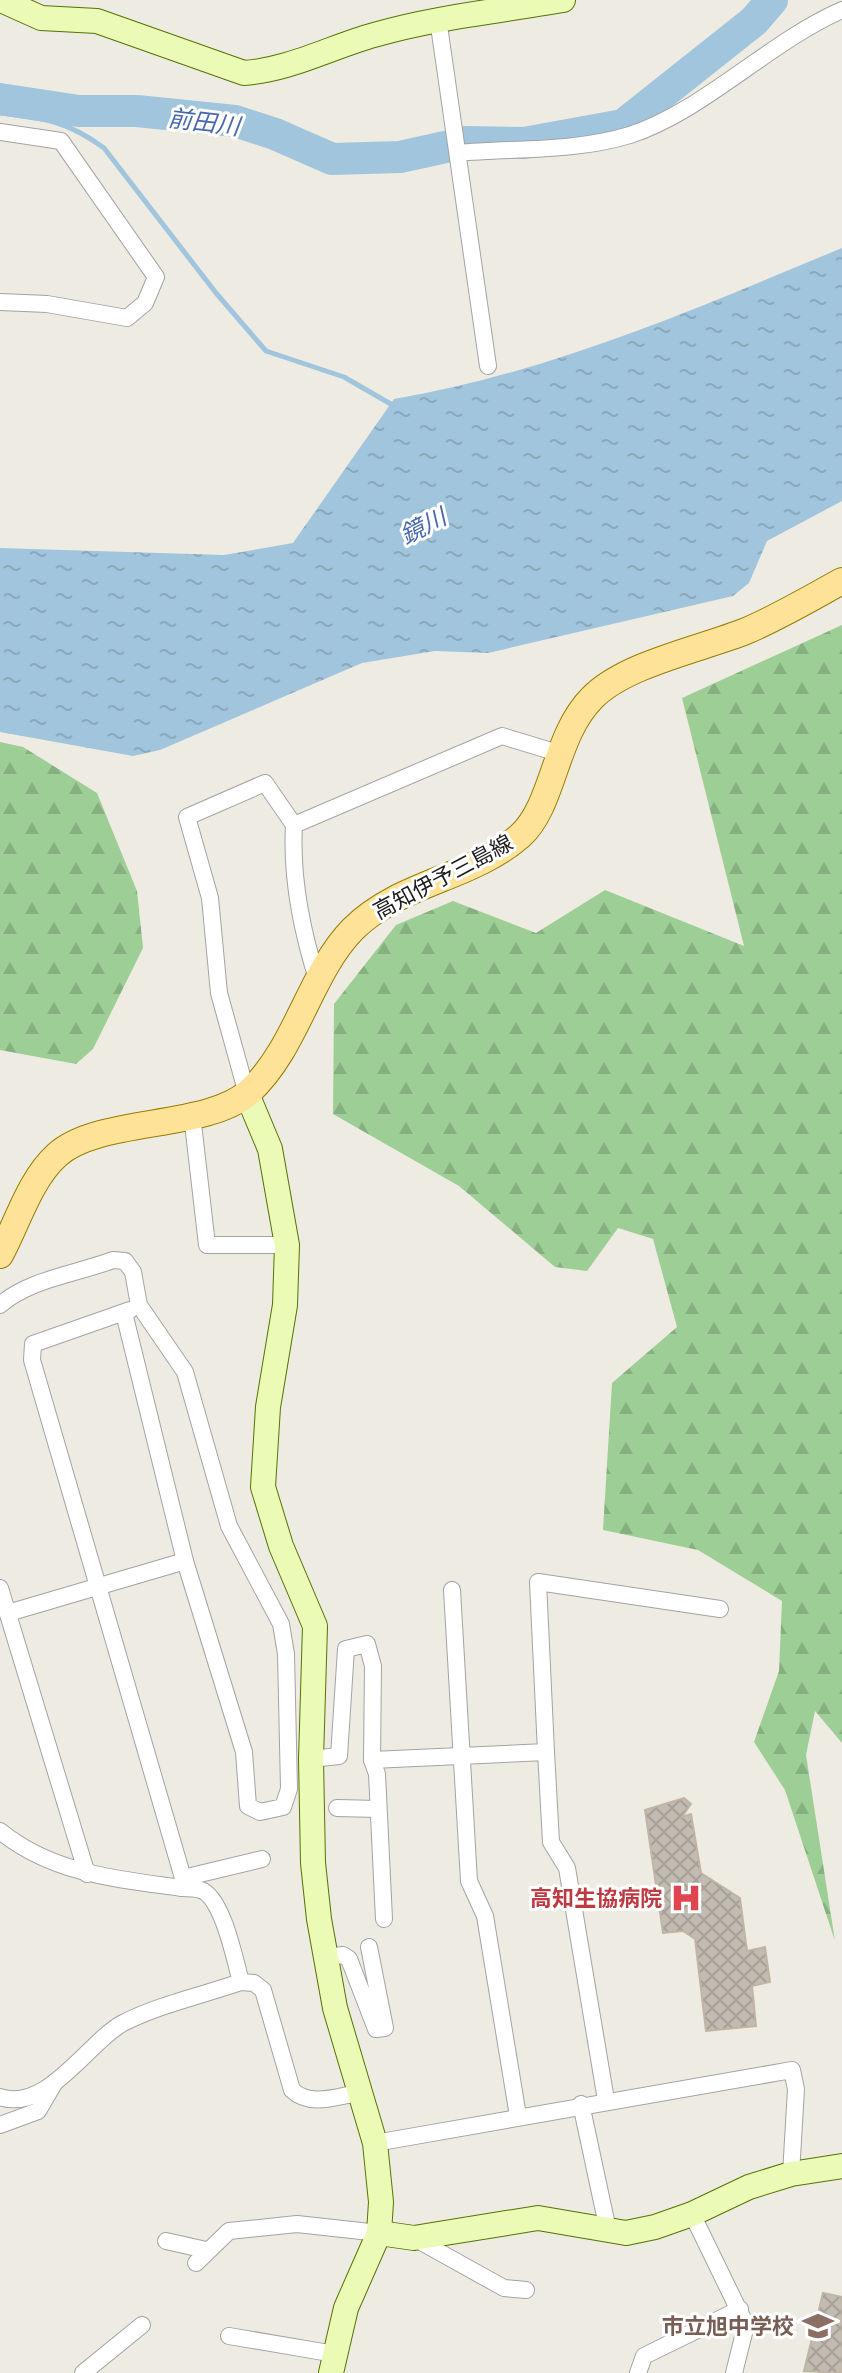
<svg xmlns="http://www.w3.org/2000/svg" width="842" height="2373" font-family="Montserrat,'Noto Sans JP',sans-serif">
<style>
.forest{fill:url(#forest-firs)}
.water{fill:url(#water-ripples)}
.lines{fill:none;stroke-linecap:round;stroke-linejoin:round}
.stream{stroke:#a1c5dd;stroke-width:5}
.river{stroke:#a1c5dd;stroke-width:32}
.building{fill:url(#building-cross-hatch);stroke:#c0b5a4;stroke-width:2}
.street-casing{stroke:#a3a3a3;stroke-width:18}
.secondary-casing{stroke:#547303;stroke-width:26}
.primary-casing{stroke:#957d00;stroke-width:28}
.street{stroke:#fff;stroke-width:16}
.secondary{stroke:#ebfab4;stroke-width:24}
.primary{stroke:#fde298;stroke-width:26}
.labels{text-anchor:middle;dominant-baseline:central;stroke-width:6;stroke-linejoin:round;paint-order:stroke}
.street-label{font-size:22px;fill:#1c1c1c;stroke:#fff}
.health-label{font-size:22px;font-weight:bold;fill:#be3a42;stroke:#fff;text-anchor:end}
.education-label{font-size:22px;font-weight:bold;fill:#785e54;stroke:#fff;text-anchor:end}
.water-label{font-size:24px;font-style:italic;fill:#4869ad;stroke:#fff}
</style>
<defs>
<pattern id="forest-firs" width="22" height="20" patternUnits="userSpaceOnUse" patternTransform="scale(2)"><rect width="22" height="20" fill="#9dce96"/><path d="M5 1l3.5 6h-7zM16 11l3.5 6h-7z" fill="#87b081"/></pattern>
<pattern id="water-ripples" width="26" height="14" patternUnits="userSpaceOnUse" patternTransform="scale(2)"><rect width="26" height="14" fill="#a1c5dd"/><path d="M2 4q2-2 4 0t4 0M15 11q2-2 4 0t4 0" fill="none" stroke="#8aa9bd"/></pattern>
<pattern id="building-cross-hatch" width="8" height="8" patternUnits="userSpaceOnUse" patternTransform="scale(2)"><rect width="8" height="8" fill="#c2bbb1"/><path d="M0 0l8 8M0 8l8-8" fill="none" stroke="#a6a098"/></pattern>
</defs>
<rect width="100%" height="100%" fill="#eeece2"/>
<!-- forest -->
<g class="forest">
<path d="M842 625V1743L815 1711 806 1755 835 1941 785 1790 754 1742 779 1671 782 1601 698 1550 603 1530 612 1383 677 1327 653 1239 618 1228 587 1271 555 1267 459 1186 333 1114 334 1004 396 925 453 901 536 933 605 890 744 946 682 698Z"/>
<path d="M0 742 23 747 97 793 137 891 143 948 93 1049 76 1064 0 1050Z"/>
</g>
<!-- water -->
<path class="water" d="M842 248V501L767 541 749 583 733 596 488 653 435 651 362 663 160 750 133 756 0 732V548L224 555 293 543 394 399C549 373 697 308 842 248Z"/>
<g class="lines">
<!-- stream -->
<path class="stream" d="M0 113C45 118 67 121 104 148L216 293 266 351 344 377 396 407"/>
<!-- river -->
<g class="river">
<path d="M0 99 79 111H137L235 121 275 134 332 159 400 157 450 146"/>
<path d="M466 142 524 143 623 125 754 21 772 0"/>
</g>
</g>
<!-- building -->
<g class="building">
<path d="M684 1798 691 1804 682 1817 691 1814 701 1873 740 1898 747 1951 765 1947 770 1982 752 1986 756 2026 706 2031 695 1939 683 1931 663 1933 645 1810Z"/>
<path d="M823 2293 842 2297V2373L804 2371Z"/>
</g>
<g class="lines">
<defs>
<g id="street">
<path d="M438 19 488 366"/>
<path d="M0 132 61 141 156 277 145 303 127 318 47 304 0 302"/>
<path d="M458 153C515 148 574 152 630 135 702 112 769 42 842 10"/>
<path d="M318 982C302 932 291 877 294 825L502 736 558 753"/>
<path d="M247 1094 219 993 210 898 187 817 265 783 294 825"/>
<path d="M192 1115 207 1245H287"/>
<path d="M0 1305C30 1279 76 1274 113 1260L125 1261 133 1272 139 1305 185 1372 229 1526 281 1624 286 1654 289 1789 283 1807 260 1812 248 1806 244 1752 185 1561 124 1313"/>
<path d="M0 1588 87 1874"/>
<path d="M452 1590 469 1881 485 1916 518 2116"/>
<path d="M8 1613 185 1561"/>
<path d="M546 1752 551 1842 567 1868 606 2100"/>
<path d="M311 1759 339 1756 346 1649 367 1644 373 1666 372 1760 377 1774 384 1919"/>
<path d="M372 1760 546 1752 538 1582 720 1609"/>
<path d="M337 1808 378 1809"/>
<path d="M0 1831C53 1874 117 1879 182 1888L183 1878 32 1360 33 1344 130 1310"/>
<path d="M183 1878 262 1859"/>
<path d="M182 1888C188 1888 195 1888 201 1890 223 1898 235 1961 241 1982"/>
<path d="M326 1957 343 1955 349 1959 376 2029 385 2028 369 1947"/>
<path d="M0 2097C47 2113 88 2042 123 2023 158 2005 203 1995 241 1982L254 1983 263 1990 292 2090C310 2107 335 2097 358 2093"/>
<path d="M581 2104 608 2230"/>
<path d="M0 2125 38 2111 55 2082"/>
<path d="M375 2143 792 2070 796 2089 791 2174"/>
<path d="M692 2214 746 2325 734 2373"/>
<path d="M414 2238 504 2288 526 2290"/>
<path d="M166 2241 206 2250"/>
<path d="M196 2263 229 2231 297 2224 379 2233"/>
<path d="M229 2336 335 2354"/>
<path d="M83 2373 142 2325"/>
<path d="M638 2373 644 2356 740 2309"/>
</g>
<g id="secondary">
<path d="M1 0 41 18 97 21 244 73C289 70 331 47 374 35 436 17 500 11 563 0"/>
<path d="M247 1094 270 1149 287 1245 285 1305 268 1407 263 1487 281 1546 315 1626 311 1759 313 1863 319 1919 335 2008 375 2143 381 2202 379 2233 346 2308 331 2373"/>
<path d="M379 2233 414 2238 538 2218 626 2233 655 2227 692 2214 749 2187 791 2174 842 2166"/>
</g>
<path id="primary" d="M0 1255C17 1224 30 1179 57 1155 98 1117 207 1130 249 1092 297 1048 309 974 353 929 400 882 471 879 520 836 554 806 554 736 592 698 625 664 701 649 746 631 779 617 811 598 842 581"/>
</defs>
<!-- street casing -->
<use href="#street" class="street-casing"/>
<!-- secondary casing -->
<use href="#secondary" class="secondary-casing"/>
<!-- primary casing -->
<use href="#primary" class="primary-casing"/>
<!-- street -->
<use href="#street" class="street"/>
<!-- secondary -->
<use href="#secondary" class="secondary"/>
<!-- primary -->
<use href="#primary" class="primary"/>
</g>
<!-- icons -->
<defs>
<symbol id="hospital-bare" viewBox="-9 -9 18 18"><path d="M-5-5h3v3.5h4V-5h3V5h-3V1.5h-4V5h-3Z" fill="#e0444e" stroke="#fff" stroke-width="2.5" paint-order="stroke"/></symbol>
<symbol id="school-bare" viewBox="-9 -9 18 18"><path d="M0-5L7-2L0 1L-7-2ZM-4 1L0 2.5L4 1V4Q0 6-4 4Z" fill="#8d6e63" stroke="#fff" stroke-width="2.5" paint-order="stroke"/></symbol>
</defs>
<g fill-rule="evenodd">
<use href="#hospital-bare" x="664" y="1876" width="44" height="44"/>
<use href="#school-bare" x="796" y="2304" width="44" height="44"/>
</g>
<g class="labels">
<!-- street labels -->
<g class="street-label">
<text transform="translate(443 877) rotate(-28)">高知伊予三島線</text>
</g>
<!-- health labels -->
<g class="health-label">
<text x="662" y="1898">高知生協病院</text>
</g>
<!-- education labels -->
<g class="education-label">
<text x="794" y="2326">市立旭中学校</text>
</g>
<!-- water labels -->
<g class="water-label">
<text transform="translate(204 122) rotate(7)">前田川</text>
<text transform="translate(423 526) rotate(-27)">鏡川</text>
</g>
</g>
</svg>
